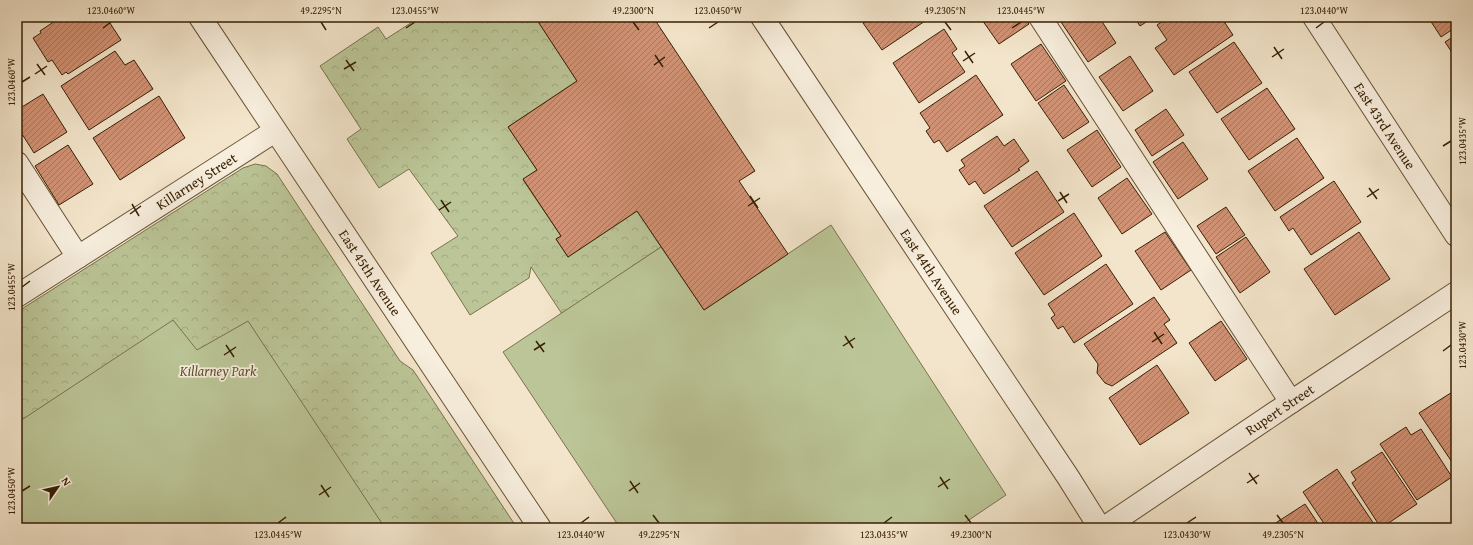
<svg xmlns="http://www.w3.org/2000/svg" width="1473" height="545" font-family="'Gentium Book Plus',serif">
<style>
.park{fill:url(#park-crowns);stroke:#7a724d}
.garden{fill:#bbc597;stroke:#7a724d}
.building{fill:url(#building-hatch);stroke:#382003}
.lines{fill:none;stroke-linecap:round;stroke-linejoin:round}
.minor-casing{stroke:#675135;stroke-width:24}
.minor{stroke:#f7eedd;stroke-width:22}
.ticks{fill:none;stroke:#382003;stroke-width:1.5}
.labels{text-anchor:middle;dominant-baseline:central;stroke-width:3.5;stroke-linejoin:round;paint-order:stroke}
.street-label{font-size:14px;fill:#382003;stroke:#f7eedd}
.park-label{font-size:14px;font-style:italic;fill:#5f522f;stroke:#f7eedd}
.neatline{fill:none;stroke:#382003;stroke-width:1.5}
.ticks-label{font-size:10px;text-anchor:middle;fill:#382003}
</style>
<defs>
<pattern id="park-crowns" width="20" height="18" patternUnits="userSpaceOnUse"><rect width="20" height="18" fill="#bbc597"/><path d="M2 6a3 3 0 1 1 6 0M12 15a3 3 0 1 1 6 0" fill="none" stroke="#a2a980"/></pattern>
<pattern id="building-hatch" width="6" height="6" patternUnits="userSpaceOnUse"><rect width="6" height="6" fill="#d19275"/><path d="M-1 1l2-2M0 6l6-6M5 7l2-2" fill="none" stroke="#ab775e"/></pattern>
</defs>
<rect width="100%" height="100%" fill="#f3e5cb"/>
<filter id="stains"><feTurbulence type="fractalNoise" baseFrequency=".005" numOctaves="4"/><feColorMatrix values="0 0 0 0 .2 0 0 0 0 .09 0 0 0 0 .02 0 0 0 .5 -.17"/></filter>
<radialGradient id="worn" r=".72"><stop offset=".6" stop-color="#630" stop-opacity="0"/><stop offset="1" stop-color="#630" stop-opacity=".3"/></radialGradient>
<!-- park -->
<g class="park">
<path d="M420 17H535L577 81 508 127 537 170 523 180 561 236 556 239 568 257 637 211 661 247 562 314 531 267 529 278 470 315 431 253 458 236 409 169 379 188 347 139 361 129 320 66 378 27 386 39Z"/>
<path d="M255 164 266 166 277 174 400 361 413 370 517 528H17V312L243 168Z"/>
</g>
<!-- garden -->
<g class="garden">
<path d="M831 225 1006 495 957 528H620L503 352 661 247 704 310Z"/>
<path d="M173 320 197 350 248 321 385 528H17V476L20 473 17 468V423Z"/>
</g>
<!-- building -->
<g class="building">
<path d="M61 17H106L121 40 68 74 66 72 62 75 52 60 48 62 33 38 41 33 40 31Z"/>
<path d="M535 17H653L755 171 739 181 788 254 704 310 637 211 568 257 556 239 561 236 523 179 537 170 508 127 577 81Z"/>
<path d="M868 17H931L882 50 863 23 869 19Z"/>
<path d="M980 17H1024L1029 24 999 44Z"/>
<path d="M1069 17H1099L1116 43 1088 62 1061 22Z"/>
<path d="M1134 17H1154L1140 26Z"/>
<path d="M1169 17H1221L1233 35 1174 75 1155 48 1167 40 1157 25Z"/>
<path d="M1428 17H1456V27L1441 37Z"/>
<path d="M944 29 957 49 952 53 965 72 919 103 893 63Z"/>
<path d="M1456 35V67L1451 60 1455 57 1445 42Z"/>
<path d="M1234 42 1262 83 1217 113 1189 72Z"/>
<path d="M1041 44 1066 81 1036 101 1011 64Z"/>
<path d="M115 51 125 65 134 60 153 89 89 130 61 86Z"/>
<path d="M1130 56 1153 91 1123 111 1099 77Z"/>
<path d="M17 67 21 74 17 77Z"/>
<path d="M976 75 1003 115 947 152 939 140 934 143 926 131 930 128 920 113Z"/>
<path d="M1064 85 1089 122 1063 139 1038 103Z"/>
<path d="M1267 88 1295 129 1249 160 1221 119Z"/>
<path d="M43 94 67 132 34 153 17 126V110Z"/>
<path d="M159 96 185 138 120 180 93 138Z"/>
<path d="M1166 109 1184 135 1152 156 1135 130Z"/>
<path d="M1097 130 1121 167 1092 187 1067 150Z"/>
<path d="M997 136 1004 146 1014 139 1029 161 1018 169 1020 170 984 194 975 181 969 185 959 170 965 166 961 160Z"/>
<path d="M1297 138 1324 178 1275 211 1248 171Z"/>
<path d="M1183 142 1208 179 1178 199 1153 162Z"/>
<path d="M68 145 93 184 59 205 35 166Z"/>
<path d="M1037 171 1064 212 1012 247 984 206Z"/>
<path d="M1127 178 1152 214 1122 234 1098 198Z"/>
<path d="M1334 181 1361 222 1311 255 1293 228 1289 231 1280 217Z"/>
<path d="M1226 207 1245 235 1216 254 1197 226Z"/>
<path d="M1074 213 1102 256 1044 295 1015 253Z"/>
<path d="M1165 232 1191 270 1161 290 1135 251Z"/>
<path d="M1359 232 1390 279 1335 315 1304 269Z"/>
<path d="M1246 237 1270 272 1240 293 1216 257Z"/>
<path d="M1106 264 1133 304 1074 343 1063 326 1058 329 1051 318 1055 315 1048 304Z"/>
<path d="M1154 297 1170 320 1164 324 1177 343 1112 386 1105 383 1097 373 1098 364 1084 344Z"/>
<path d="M1221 321 1247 359 1215 381 1189 343Z"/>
<path d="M1157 365 1189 413 1140 445 1109 398Z"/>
<path d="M1454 391 1456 394V468L1419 413Z"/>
<path d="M1406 427 1411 435 1421 429 1452 477 1417 500 1380 444Z"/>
<path d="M1382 452 1417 504 1381 528 1352 483 1356 480 1351 472Z"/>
<path d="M1337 469 1374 524 1368 528H1327L1303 492Z"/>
<path d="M1305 504 1321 528H1273L1271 526Z"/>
</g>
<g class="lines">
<defs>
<g id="minor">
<path id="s1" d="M200 17 540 528"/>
<path id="s2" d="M762 17 1068 477 1100 528"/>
<path d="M1040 17 1291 402"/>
<path id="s3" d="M1314 17 1456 235"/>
<path d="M17 163 78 257"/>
<path id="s4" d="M17 296 275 131"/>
<path id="s5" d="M1104 528 1291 402 1456 293"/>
</g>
</defs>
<!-- minor casing -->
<use href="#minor" class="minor-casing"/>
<!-- minor -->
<use href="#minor" class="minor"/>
</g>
<!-- ticks -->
<path class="ticks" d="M321 22 326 30M633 22 639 30M945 22 951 30M103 28 111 22M406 28 415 22M709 28 718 22M1012 28 1021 22M1316 28 1324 22M1274 47 1282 59M965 51 973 63M655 55 663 67M1272 57 1284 49M346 60 354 71M963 61 975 53M37 64 45 75M654 65 665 57M344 69 356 62M35 74 47 66M22 82 30 77M1443 146 1451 141M1369 188 1377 199M1060 192 1067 203M750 196 758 208M1367 197 1379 189M441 200 449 212M1058 201 1069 194M132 204 139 216M748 206 760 198M439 210 451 202M130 214 141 206M22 287 30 281M1154 332 1162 344M845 336 853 348M536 341 544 352M1152 342 1164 334M226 345 234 357M843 346 855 338M534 350 545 343M1443 351 1451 345M224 355 236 347M1249 473 1257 484M940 477 948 489M630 481 638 493M1247 483 1259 475M321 485 329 497M938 487 950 479M22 491 30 486M629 491 640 483M319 495 331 487M653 515 659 523M965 515 971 523M1277 515 1283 523M278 523 286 517M581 523 589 517M884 523 892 517M1187 523 1196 517"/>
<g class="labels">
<!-- street labels -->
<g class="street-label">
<text stroke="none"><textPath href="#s3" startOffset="130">East 43rd Avenue</textPath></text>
<text stroke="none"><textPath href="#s4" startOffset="213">Killarney Street</textPath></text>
<text stroke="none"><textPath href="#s1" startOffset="307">East 45th Avenue</textPath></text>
<text stroke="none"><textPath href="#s2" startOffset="306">East 44th Avenue</textPath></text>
<text stroke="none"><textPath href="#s5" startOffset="212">Rupert Street</textPath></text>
</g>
<!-- park labels -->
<g class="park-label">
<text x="218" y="371">Killarney Park</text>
</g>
</g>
<!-- margin -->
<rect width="1473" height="545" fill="none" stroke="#f3e5cb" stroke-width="44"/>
<!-- north arrow -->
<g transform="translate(58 487) rotate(56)" stroke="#f7eedd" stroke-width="3" paint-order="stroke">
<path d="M0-3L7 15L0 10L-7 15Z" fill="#382003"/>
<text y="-6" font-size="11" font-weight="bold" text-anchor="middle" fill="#382003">N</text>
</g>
<rect x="22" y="22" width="1429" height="501" class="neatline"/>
<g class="ticks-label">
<text x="111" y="14">123.0460°W</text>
<text x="321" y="14">49.2295°N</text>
<text x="415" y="14">123.0455°W</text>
<text x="633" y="14">49.2300°N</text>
<text x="718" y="14">123.0450°W</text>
<text x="945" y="14">49.2305°N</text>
<text x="1021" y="14">123.0445°W</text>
<text x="1324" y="14">123.0440°W</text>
<text transform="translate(11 82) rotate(-90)" y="4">123.0460°W</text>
<text transform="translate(1462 141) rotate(-90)" y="4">123.0435°W</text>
<text transform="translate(11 287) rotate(-90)" y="4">123.0455°W</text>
<text transform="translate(1462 345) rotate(-90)" y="4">123.0430°W</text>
<text transform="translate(11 491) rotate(-90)" y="4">123.0450°W</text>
<text x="278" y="538">123.0445°W</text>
<text x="581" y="538">123.0440°W</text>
<text x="659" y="538">49.2295°N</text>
<text x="884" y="538">123.0435°W</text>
<text x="971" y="538">49.2300°N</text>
<text x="1187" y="538">123.0430°W</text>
<text x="1283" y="538">49.2305°N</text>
</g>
<rect width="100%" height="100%" filter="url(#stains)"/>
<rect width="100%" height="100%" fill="url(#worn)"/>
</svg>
